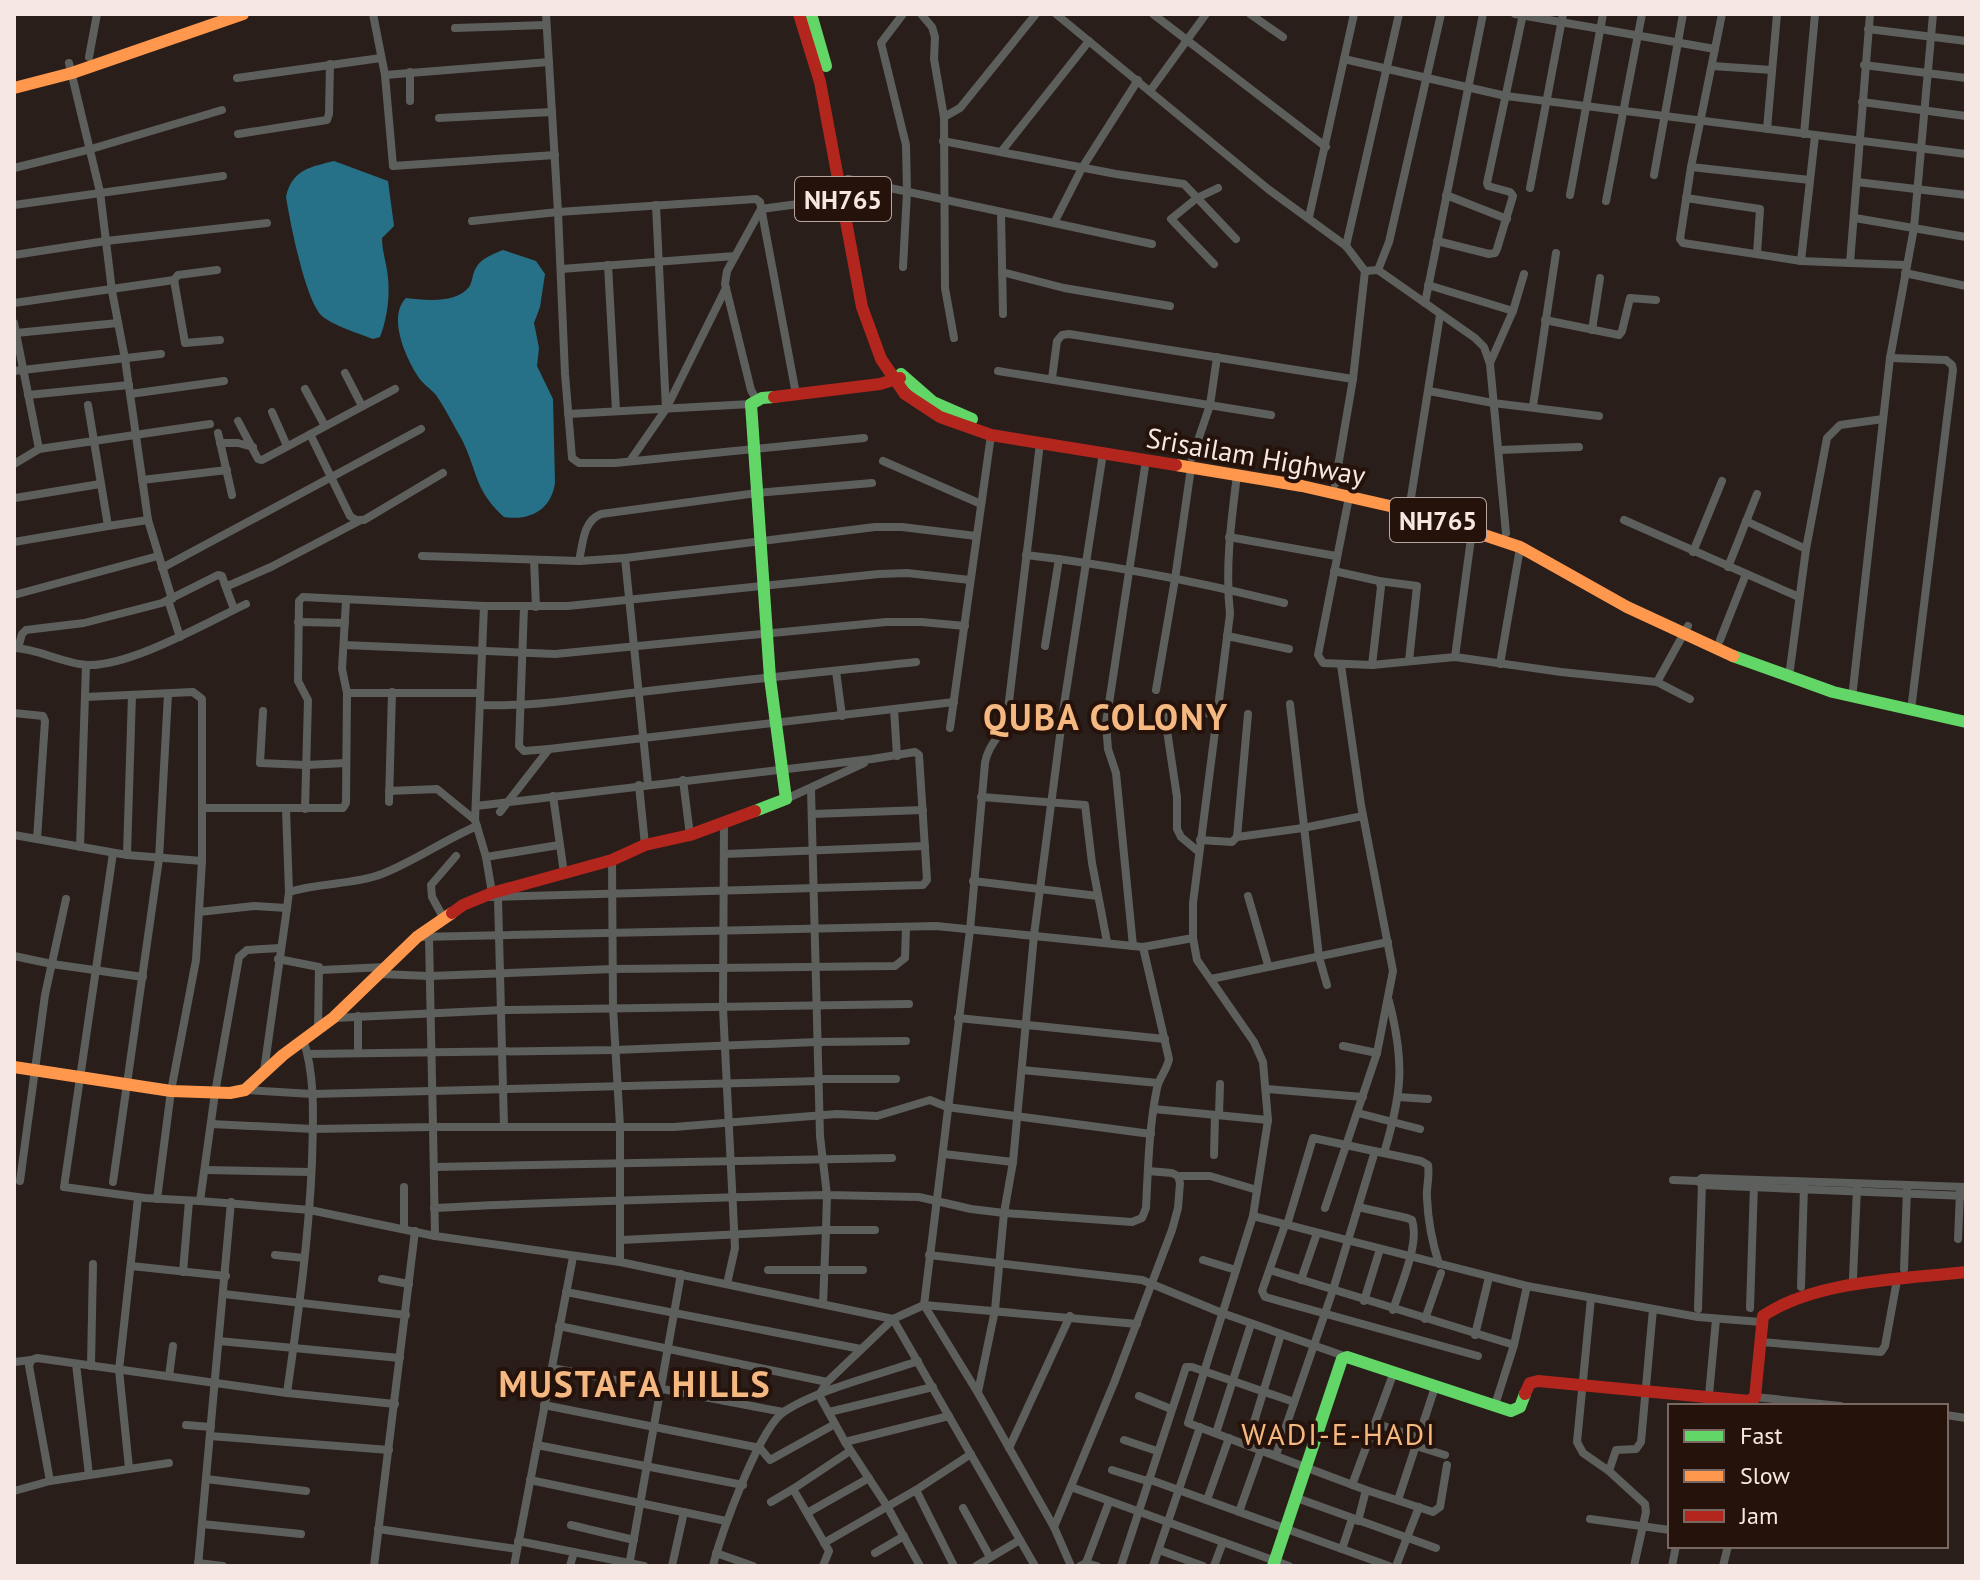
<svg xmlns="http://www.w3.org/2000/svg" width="1980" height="1580" font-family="'PT Sans',sans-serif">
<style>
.water{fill:#267188}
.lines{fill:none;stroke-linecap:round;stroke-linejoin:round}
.street{stroke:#5d5f5d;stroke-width:8}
.fast{stroke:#63d668;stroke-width:12}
.slow{stroke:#ff974d;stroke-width:12}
.jam{stroke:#b3261e;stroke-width:12}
.labels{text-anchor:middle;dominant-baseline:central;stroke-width:8;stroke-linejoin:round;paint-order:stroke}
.shield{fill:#25120b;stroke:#b7a7a2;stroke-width:2}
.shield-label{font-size:26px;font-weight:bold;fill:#f6e7e2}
.street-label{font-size:28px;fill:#f6e7e2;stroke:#25120b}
.neighbourhood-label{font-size:30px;letter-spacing:2px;fill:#f4b880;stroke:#25120b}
.district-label{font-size:36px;font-weight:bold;letter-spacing:2px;fill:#f4b880;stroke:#25120b}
</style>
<rect width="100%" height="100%" fill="#291e1a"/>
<!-- water -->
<g class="water">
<path d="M334 161 388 181 394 226 382 238C382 252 387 264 388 278 390 297 387 319 380 337L373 339C360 334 332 325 322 316 305 300 290 221 286 197 292 169 311 167 334 161Z"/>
<path d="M503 250 536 261 545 274 540 307 534 323 539 348 537 366 553 399 555 483C551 510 530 521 504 517 473 489 478 470 461 438 453 424 445 408 436 395 431 389 423 384 419 378 406 359 387 317 406 298 425 300 456 304 469 287 473 281 472 274 476 268 481 258 494 254 503 250Z"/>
</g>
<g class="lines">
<!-- street -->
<g class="street">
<path d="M373 14 385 75 549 62"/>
<path d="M546 14 558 212 565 374 572 458 579 463H615L864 438"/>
<path d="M903 14 881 43 906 145 907 192 903 267"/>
<path d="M921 14 932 27 935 37 934 59 944 117 945 288 954 338"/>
<path d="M1056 14 1268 189 1346 246 1365 271 1378 270 1475 338 1484 347 1490 364 1506 533"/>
<path d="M1153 14 1326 147"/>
<path d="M1250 14 1283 37"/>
<path d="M1515 14 1715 49"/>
<path d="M1722 14 1691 167 1810 180"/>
<path d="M1870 14 1850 263 1906 265"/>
<path d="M455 28 546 25"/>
<path d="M1868 29 1966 41"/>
<path d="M89 57 97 14"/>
<path d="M1344 59 1506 96 1966 154"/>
<path d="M69 63 100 192 112 291 125 359 148 520 172 599"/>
<path d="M1864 65 1966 78"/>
<path d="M1712 66 1772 70"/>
<path d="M410 72V101"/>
<path d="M385 75 393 166 555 155"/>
<path d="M237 78 381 58"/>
<path d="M1150 91 1206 14"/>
<path d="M1862 102 1966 116"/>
<path d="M944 117 960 108 1036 14"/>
<path d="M439 118 552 112"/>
<path d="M1767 129 1777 14"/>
<path d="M238 134 327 120 329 114 330 64"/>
<path d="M1804 134 1815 14"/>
<path d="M943 141 1116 174 1184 184 1236 239"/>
<path d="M1001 152 1089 41"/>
<path d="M1691 167 1680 239 1683 243 1801 261 1850 263"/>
<path d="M14 168 91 149 222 110"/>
<path d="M1654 175 1683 14"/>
<path d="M848 179 1152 244"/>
<path d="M1857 182 1966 195"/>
<path d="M1530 188 1563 14"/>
<path d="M1446 195 1507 219"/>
<path d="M1570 195 1603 14"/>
<path d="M1686 198 1760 209 1757 254"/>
<path d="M1606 201 1642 14"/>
<path d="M14 205 223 176"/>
<path d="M656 205 666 409"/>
<path d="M1001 212 1003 314"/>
<path d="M1309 217 1354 14"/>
<path d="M1855 218 1966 237"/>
<path d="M472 221 558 212 756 199 760 202 796 394"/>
<path d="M1054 223 1082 168 1138 80"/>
<path d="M1437 241 1489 254 1495 253 1497 249 1513 196 1510 192 1488 186 1487 183 1523 14"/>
<path d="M1346 246 1399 14"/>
<path d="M14 255 106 241 267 223"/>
<path d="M1801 261 1815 136"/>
<path d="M1214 264 1171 219 1197 198 1218 188"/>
<path d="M608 265 616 411"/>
<path d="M561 269 735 256"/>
<path d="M1378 270 1389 242 1441 14"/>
<path d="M1002 272 1064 288 1170 306"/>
<path d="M1905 273 1966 286"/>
<path d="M174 280 185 343 220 340"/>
<path d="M1428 285 1513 311"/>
<path d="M14 303 174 280 178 275 217 270"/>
<path d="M1425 303 1483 14"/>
<path d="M1545 320 1619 335 1622 331 1630 298 1656 300"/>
<path d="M14 323 39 449"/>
<path d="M1592 330 1600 278"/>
<path d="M16 333 118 323"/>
<path d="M1890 358 1946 360 1952 365 1953 370 1912 702"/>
<path d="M1490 363 1513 311 1524 274"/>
<path d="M14 371 161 354"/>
<path d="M998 371 1271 415"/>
<path d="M345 373 362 406"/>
<path d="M1052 378 1057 341 1062 335 1069 334 1353 379"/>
<path d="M305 389 325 426"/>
<path d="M1429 391 1493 403 1599 416"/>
<path d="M130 394 224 381"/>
<path d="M28 395 129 385"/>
<path d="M756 399 751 390 725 284 727 271 761 209 843 198"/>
<path d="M1533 406 1556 253"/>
<path d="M272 412 287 446"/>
<path d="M568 414 751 404"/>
<path d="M238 421 258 459 262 460 395 389"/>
<path d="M218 433 232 495"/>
<path d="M310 434 350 516 356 520H364L443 473"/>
<path d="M220 443H238L253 447"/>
<path d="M1040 443 1007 718C1002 736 988 744 985 763L970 930 924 1305 978 1393 1054 1527 1071 1566"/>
<path d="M1499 450 1579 447"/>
<path d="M1192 458 1210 405 1217 357"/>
<path d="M630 461 666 409 726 288"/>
<path d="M883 461 981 504"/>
<path d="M14 464 39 449 210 424"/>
<path d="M1237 475C1231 522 1225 568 1230 614L1193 903V938L1197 960 1254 1042 1263 1062 1268 1120 1253 1216 1188 1423 1366 1490 1433 1512 1440 1507 1447 1465"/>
<path d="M142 480 227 470"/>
<path d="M1335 484 1353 379 1365 271"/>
<path d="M1349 497 1318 655 1323 663 1372 665 1455 657 1561 672 1657 682 1690 699"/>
<path d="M15 498 100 484"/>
<path d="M1409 510 1440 315"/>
<path d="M1624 520 1799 597"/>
<path d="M1746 521 1806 549"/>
<path d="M108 526 148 520"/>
<path d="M1229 537 1336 556"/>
<path d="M14 542 108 526 88 405"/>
<path d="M1693 552 1722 481"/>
<path d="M1026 555C1113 565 1199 582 1284 603"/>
<path d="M422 556 579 561 625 558 875 527H902L976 536"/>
<path d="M625 558 648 784"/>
<path d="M534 560 536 607"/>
<path d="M579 561C583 543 583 521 601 514L757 493 872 483"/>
<path d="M1728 567 1757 494"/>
<path d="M162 568 421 429"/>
<path d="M1334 571 1379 581 1381 587 1372 665"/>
<path d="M1379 581 1417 586 1409 661"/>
<path d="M225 585 234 609"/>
<path d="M14 595 158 556"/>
<path d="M168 600 180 637"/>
<path d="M484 606 475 820 486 857 492 893"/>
<path d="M524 607 519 746 524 751 549 749"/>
<path d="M298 622 345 623"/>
<path d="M1227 636 1289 649"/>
<path d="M1720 640 1746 574"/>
<path d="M344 645 555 654 886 622H922L965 626"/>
<path d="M1045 646 1059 559"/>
<path d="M15 648C39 649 64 664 88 665 131 666 206 623 246 604"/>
<path d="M18 648 22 634 26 630 84 623 162 603 218 575 222 576 225 585H230L271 567 361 520"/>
<path d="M1455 657 1472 531"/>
<path d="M1500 664 1520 548"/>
<path d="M1790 669 1806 549 1827 438 1840 425 1883 419"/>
<path d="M836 671 842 716"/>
<path d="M1657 682 1688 626"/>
<path d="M1853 689 1890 358 1914 228 1933 14"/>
<path d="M1156 690 1175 579 1191 468"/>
<path d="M347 693H479"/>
<path d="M85 697 193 692 202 699V861"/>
<path d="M1290 704 1319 957 1327 985"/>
<path d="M480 705C535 707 586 698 640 692 732 681 824 672 916 662"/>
<path d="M894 709 897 756"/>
<path d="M263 711 260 763 306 765 346 763"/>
<path d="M14 713 43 716 45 721 37 839"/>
<path d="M950 728 991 435"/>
<path d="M683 780 690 835"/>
<path d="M639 785 645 845"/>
<path d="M811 789 820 1136 827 1195 919 1197 971 1209 1004 1213 1132 1222 1142 1218 1146 1208C1148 1168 1149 1127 1157 1088 1159 1078 1167 1070 1169 1059L1143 947"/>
<path d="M389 791 437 789 475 820"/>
<path d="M553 796 564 873"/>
<path d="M981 797 1085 805 1092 863 1107 942"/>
<path d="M786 799 864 763"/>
<path d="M389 802 392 692"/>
<path d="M476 806 872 759 915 752 919 755 927 880 923 885 489 897"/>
<path d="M203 808H343L346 803 347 693 342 669 346 601"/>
<path d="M286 809 289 892 287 908"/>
<path d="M305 809 308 700 298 681 299 601 303 597 484 606H568L879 574 907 573 970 580"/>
<path d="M500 812 549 749 954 702"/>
<path d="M812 814 923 810"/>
<path d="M724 821 723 1008 735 1248 727 1284"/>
<path d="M14 835 127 855 202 861 196 960 171 1091 157 1199"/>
<path d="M1237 837 1303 828 1363 816"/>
<path d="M1200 840 1232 842 1237 837 1248 714"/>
<path d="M80 847 86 665"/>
<path d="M1199 852 1181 837 1177 829V797L1165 717 1168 711 1173 710 1216 714"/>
<path d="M113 853 64 1187 145 1198 200 1201 215 1093 239 957 247 950 280 948"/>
<path d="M724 854 925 846"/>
<path d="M127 855 132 695"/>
<path d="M486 857 559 845"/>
<path d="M612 860 613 1008 620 1126V1262"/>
<path d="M973 881 1098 896"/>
<path d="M289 892C321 882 353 885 382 874 415 861 444 840 477 826"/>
<path d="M1248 896 1268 965"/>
<path d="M498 897 504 1127"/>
<path d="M199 912 254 906 287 908 264 1071"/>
<path d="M443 917 432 897 431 885 456 856"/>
<path d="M418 937 936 926 1143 947 1193 938"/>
<path d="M1133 946 1116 773 1108 749 1106 723 1146 460"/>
<path d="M14 956 52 964 143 977"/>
<path d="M278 959 319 967 318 1029"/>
<path d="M321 970 386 967"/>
<path d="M380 974 429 976 613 969 895 966 905 958 906 928"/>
<path d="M1211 979 1388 942"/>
<path d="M358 1016V1053"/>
<path d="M334 1018 503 1010 909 1004"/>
<path d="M958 1018 1165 1039"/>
<path d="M1343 1046 1377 1053"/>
<path d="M308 1054 615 1050 817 1042 906 1041"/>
<path d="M1022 1070 1158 1083"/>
<path d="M818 1079H896"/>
<path d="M1266 1089 1363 1097"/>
<path d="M246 1090 312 1094 819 1081"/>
<path d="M1398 1097 1428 1099"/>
<path d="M1154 1109 1268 1120"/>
<path d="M1358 1113 1420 1129"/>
<path d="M1219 1115 1220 1084"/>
<path d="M211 1124 313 1129 433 1127 429 937"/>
<path d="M1384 1153C1402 1093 1405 1063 1389 1001"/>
<path d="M944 1154 1013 1162 1034 935 1064 705 1103 453"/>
<path d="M1214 1155 1215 1115"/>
<path d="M434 1167 892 1158"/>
<path d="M205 1170 311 1172"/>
<path d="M1178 1176H1210L1257 1190"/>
<path d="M1673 1180 1698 1181 1702 1185 1966 1196"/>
<path d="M20 1181 45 995 66 899"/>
<path d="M1698 1181 1702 1178 1966 1187"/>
<path d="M113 1182 159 859 168 694"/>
<path d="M200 1201 310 1210 435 1236 620 1262 893 1319 1035 1566"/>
<path d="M1358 1207 1407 1218 1412 1220C1420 1243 1400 1287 1393 1310"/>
<path d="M434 1208C565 1201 696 1198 827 1195L826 1230 621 1240"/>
<path d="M1325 1208 1377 1053 1393 971 1361 805 1341 665"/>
<path d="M1253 1216 1527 1286 1698 1317 1761 1322"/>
<path d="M1285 1225 1262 1291 1265 1297 1478 1356"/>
<path d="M1287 1225 1313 1138 1421 1161 1428 1165C1430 1176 1426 1187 1427 1198 1428 1221 1432 1242 1439 1264"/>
<path d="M404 1229V1187"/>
<path d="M435 1236 433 1127H674L837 1114 877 1116 930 1100 947 1107 1151 1134"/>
<path d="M1958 1239 1960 1192"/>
<path d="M275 1255 304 1258"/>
<path d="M929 1255 1142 1280 1222 1313 1347 1357"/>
<path d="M1203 1260 1236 1270"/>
<path d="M131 1266 226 1276"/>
<path d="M1904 1269 1907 1190"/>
<path d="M768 1270H863"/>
<path d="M1270 1270 1514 1345"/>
<path d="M183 1272 189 1201"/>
<path d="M1853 1278 1857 1188"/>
<path d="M382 1279 409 1284"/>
<path d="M1301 1280 1317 1233"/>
<path d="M1801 1287 1804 1186"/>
<path d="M566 1292 861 1349"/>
<path d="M224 1294 406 1315"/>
<path d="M1591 1298 1577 1442 1583 1453 1609 1471 1645 1504 1646 1512 1634 1566"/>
<path d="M1364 1301 1380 1249"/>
<path d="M823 1304 826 1230H875"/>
<path d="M1750 1308 1754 1184"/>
<path d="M1698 1309 1702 1183"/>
<path d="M1425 1319 1441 1273"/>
<path d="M559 1326 827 1382"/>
<path d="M1475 1335 1489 1277"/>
<path d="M219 1341 400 1358"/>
<path d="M1761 1342 1881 1352 1885 1346 1897 1280"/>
<path d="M14 1362 31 1360"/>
<path d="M76 1364 89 1475"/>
<path d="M91 1366 93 1264"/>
<path d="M552 1368 783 1412"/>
<path d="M169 1376 173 1346"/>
<path d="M978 1392 995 1310 1004 1213 1013 1162"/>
<path d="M287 1393 395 1404"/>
<path d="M1139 1396 1171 1409"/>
<path d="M544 1405 760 1448 770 1460 835 1424"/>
<path d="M1495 1405 1514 1345 1527 1286"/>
<path d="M1708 1406 1716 1319"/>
<path d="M1754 1406 1755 1397 1840 1406"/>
<path d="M829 1412 933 1387"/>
<path d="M1946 1415 1966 1418"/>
<path d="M1375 1423 1419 1438"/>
<path d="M186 1425 211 1427"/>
<path d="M1216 1433 1251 1324"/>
<path d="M210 1436 389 1450"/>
<path d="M1124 1440 1157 1451"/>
<path d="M845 1442 949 1416"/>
<path d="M537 1445 743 1485"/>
<path d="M1247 1445 1281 1334"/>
<path d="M1416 1446 1445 1455"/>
<path d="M1009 1448 1070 1316"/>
<path d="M1276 1455 1333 1290 1375 1151"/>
<path d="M129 1468 119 1370 138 1198"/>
<path d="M1112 1470 1147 1481"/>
<path d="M1609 1471 1616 1450 1636 1449 1641 1442 1653 1309"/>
<path d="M206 1479 306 1491"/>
<path d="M1148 1479 1389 1566"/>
<path d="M530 1480 726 1521"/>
<path d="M50 1481 169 1463"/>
<path d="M1352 1485 1394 1372"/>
<path d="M1071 1487 1289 1566"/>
<path d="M916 1490 954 1566"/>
<path d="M14 1491 50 1481 29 1366 31 1360 37 1358 287 1393C298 1316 309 1238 312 1161 313 1121 316 1077 303 1039"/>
<path d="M1294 1497 1436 1548"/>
<path d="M1207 1500 1229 1438"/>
<path d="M1398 1500 1435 1387"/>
<path d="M771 1502 793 1489"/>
<path d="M963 1508 990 1557"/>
<path d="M1239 1512 1261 1450"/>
<path d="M807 1513 869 1478"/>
<path d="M1590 1519 1670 1530"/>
<path d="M1358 1521 1366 1490"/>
<path d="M202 1524 301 1534"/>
<path d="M571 1525 634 1540"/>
<path d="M1054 1527 1114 1383 1172 1230 1178 1208 1180 1183 1178 1176 1172 1173 1148 1171"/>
<path d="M378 1529 517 1549"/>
<path d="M518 1541 644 1566"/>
<path d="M824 1543 916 1490 971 1454"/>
<path d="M1342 1549 1352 1519"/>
<path d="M1159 1550 1203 1566"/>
<path d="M716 1553 753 1566"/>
<path d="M875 1553 904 1536"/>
<path d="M198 1563 223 1566"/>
<path d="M1086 1563 1109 1502"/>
<path d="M198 1566 231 1202"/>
<path d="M374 1566 415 1231"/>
<path d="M514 1566 573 1257"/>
<path d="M570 1566 574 1552"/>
<path d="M629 1566 681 1274"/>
<path d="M672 1566 684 1512"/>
<path d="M713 1566C720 1535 760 1426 785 1411 822 1388 876 1376 918 1361"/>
<path d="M823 1566 829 1551 793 1489 850 1451"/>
<path d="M920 1566 887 1506 845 1442 819 1395 827 1382 893 1319 924 1305 1137 1324"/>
<path d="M976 1566 1020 1540"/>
<path d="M1080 1566 1086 1563 1097 1566"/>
<path d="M1121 1566 1186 1367H1192L1294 1402"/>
<path d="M1153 1566 1200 1427"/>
<path d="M1214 1566 1223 1542"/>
<path d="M1396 1566 1419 1507"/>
<path d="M1672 1566 1676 1546"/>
<path d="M1723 1566 1728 1546"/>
</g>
<!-- fast -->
<g class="fast">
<path d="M811 14 826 66"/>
<path d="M901 374 933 402 972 419"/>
<path d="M1733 656 1833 692 1966 722"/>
<path d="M755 811 786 799 770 678 751 404 762 398 774 397"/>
<path d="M1273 1566 1342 1359 1347 1357 1511 1411 1520 1407 1525 1394"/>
</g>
<!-- slow -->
<g class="slow">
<path d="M14 88 72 73 243 14"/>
<path d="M1176 465 1302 486 1412 511 1520 547 1627 607 1733 656"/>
<path d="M14 1067 171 1091 230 1093 245 1090 283 1055 333 1018 417 937 452 913"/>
</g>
<!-- jam -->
<g class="jam">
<path d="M799 14 820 82 862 307 881 359 905 394 940 417 991 435 1176 465"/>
<path d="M774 397 880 384 900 378"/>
<path d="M452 913 463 905 492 893 612 860 645 845 690 835 755 811"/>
<path d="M1525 1394 1530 1383 1538 1381 1749 1401 1755 1397 1763 1316C1815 1280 1904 1279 1966 1272"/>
</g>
</g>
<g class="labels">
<!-- shield labels -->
<g class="shield">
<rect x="795" y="177" width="96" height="44" rx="6"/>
<rect x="1390" y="498" width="96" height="44" rx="6"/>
</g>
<g class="shield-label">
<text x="843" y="199">NH765</text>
<text x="1438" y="520">NH765</text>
</g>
<!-- street labels -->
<g class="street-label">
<text transform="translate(1256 456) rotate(10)">Srisailam Highway</text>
</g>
<!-- neighbourhood labels -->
<g class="neighbourhood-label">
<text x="1339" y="1433">WADI-E-HADI</text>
</g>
<!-- district labels -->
<g class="district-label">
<text x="1106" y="716">QUBA COLONY</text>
<text x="635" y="1383">MUSTAFA HILLS</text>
</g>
</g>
<!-- border -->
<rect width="1980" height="1580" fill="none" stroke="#f6e7e2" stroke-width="32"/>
<!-- legend -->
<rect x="1668" y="1404" width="280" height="144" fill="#25120b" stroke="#796761" stroke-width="2"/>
<rect x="1684" y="1430" width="40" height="12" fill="#63d668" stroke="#796761" stroke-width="2"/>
<text x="1740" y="1444" font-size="24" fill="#f6e7e2">Fast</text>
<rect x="1684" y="1470" width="40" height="12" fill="#ff974d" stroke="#796761" stroke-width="2"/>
<text x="1740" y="1484" font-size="24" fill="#f6e7e2">Slow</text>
<rect x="1684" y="1510" width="40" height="12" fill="#b3261e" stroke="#796761" stroke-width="2"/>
<text x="1740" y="1524" font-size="24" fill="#f6e7e2">Jam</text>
</svg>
